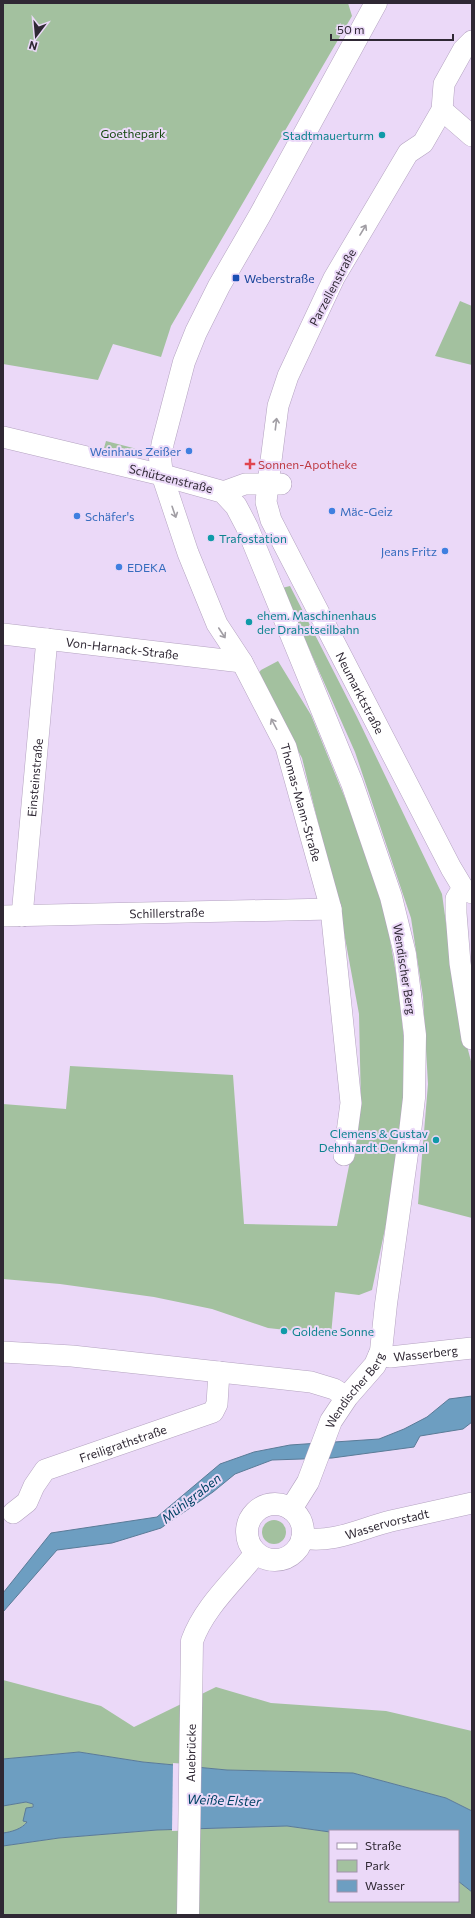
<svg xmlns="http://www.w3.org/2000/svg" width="475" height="1918" font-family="Commissioner,sans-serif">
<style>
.green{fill:#a3c19f}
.water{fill:#6d9ec1;stroke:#5a7b97}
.pier{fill:#ebd9f8}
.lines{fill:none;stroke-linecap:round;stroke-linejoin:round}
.minor-casing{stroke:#b4a3c0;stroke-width:22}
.major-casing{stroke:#b4a3c0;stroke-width:23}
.minor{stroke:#fff;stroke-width:21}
.major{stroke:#fff;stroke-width:22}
.oneway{stroke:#a19ea4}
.culture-dot{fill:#0f9aa8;stroke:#ebd9f8;stroke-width:1.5}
.transit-dot{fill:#1a4fb4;stroke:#ebd9f8;stroke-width:1.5}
.shop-dot{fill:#3f7fe0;stroke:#ebd9f8;stroke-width:1.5}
.health-dot{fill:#e0444e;stroke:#ebd9f8;stroke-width:1.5}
.labels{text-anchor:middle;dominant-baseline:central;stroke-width:4;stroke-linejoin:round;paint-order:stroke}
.park-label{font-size:12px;fill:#11460a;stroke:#ebd9f8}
.culture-label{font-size:12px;fill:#0d838f;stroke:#ebd9f8;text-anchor:start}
.transit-label{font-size:12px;fill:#164399;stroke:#ebd9f8;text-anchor:start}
.street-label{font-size:12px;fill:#2f2834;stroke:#ebd9f8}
.shop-label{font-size:12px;fill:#366cbe;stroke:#ebd9f8;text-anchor:start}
.health-label{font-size:12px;fill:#be3a42;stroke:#ebd9f8;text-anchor:start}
.water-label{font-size:13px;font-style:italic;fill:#014365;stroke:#ebd9f8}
</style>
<rect width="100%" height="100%" fill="#ebd9f8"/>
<!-- green -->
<g class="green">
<path d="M3 3H348L352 16 171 326 161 357 113 344 98 380 3 364Z"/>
<path d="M460 301 472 306V365L435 356Z"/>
<path d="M106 441 141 450 129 453 104 448Z"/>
<path d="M290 586 357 717 442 894 446 923H452L463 1031 472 1065V1218L418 1204 428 1084 423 997 411 918 355 752 282 588Z"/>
<path d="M278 661 311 715 372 864 386 918 399 990 405 1051 402 1129 388 1215 372 1290 359 1295 335 1292 331 1335 268 1328 212 1309 154 1297 60 1284 3 1279V1104L66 1109 70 1066 233 1075 244 1224 337 1226 361 1106 359 1014 340 911 302 758 257 675 261 670Z"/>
<circle cx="274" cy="1532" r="12"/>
<path d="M3 1680 101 1706 134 1727 216 1687 271 1703 386 1711 472 1731V1811L446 1798 353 1773 227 1770 143 1762 79 1752 3 1759Z"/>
<path d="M26 1802 33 1804C30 1823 22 1831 3 1833V1806Z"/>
<path d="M287 1826 330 1832V1901H458V1881L472 1892V1915H3V1846L59 1838 157 1830Z"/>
</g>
<!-- water -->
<g class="water">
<path d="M472 1396V1422L463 1429 420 1436 414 1447 332 1458 272 1460 235 1474 213 1492 161 1528 112 1543 57 1550 3 1612V1593L51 1533 157 1517 220 1464 254 1452 290 1445 379 1439 404 1429 427 1417 449 1399Z"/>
<path d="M79 1752 143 1762 227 1770 353 1773 446 1798 472 1811V1892L458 1881V1831L330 1832 287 1826 157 1830 59 1838 3 1846V1833C11 1832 22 1829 27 1822L23 1821 26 1808 33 1807V1804L26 1802 3 1806V1759Z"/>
</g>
<!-- pier -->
<path class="pier" d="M173 1763 201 1765 200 1830 172 1831Z"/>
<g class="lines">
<defs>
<g id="minor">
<path id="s1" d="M472 41 463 50 444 84 442 110 423 143 408 153 334 278 288 376 278 406 268 484 266 502 271 520 451 868 463 888 472 893"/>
<path d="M442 110 472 136"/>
<path id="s2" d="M3 437 162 475 188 553 217 624 242 662 286 747 331 909 351 1103 344 1155"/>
<path d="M223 492 245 484H281"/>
<path id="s3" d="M3 634 242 662"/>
<path d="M463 888 456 899V913L460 963 472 1039"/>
<path id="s4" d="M3 916 331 909"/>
<path id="s5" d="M22 916 47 639"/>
<path d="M3 1352 72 1356 311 1382 334 1389 347 1397"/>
<path id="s6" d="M379 1355 390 1357 472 1348"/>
<path id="s7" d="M13 1513 27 1502 34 1486 45 1470 213 1412 217 1404 219 1372"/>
<path id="s8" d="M302 1538C333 1544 362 1528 391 1521 418 1515 445 1509 472 1503"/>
</g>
<g id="major">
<circle cx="275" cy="1532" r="28"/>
<path id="s9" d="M291 1509 308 1482 331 1421 347 1397 375 1365 381 1351 386 1304 410 1132 414 1098 415 1035 405 954 391 897 352 783 247 527 236 506 223 492 162 475 160 458 163 442 184 362 196 332 219 286 260 215 376 3"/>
<path id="s10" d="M188 1915 192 1641C204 1607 234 1581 256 1553"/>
</g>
</defs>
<!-- minor casing -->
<use href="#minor" class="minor-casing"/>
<!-- major casing -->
<use href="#major" class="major-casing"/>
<!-- minor -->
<use href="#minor" class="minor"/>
<!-- major -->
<use href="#major" class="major"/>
</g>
<!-- one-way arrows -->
<defs><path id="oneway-shaft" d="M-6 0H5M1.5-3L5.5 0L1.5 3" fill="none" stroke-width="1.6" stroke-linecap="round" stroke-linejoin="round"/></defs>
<g class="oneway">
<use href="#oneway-shaft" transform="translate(363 230) rotate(-59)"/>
<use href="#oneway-shaft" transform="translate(276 424) rotate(-83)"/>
<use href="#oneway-shaft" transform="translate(174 512) rotate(71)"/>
<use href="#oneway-shaft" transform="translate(222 633) rotate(57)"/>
<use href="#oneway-shaft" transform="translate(274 724) rotate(-118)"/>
</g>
<!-- markers -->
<g class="culture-dot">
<circle cx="382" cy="135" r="4"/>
<circle cx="211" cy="538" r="4"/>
<circle cx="249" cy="622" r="4"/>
<circle cx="436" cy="1140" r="4"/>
<circle cx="284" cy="1331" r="4"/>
</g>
<rect class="transit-dot" x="232" y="274" width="8" height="8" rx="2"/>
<g class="shop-dot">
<circle cx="189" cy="451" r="4"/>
<circle cx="332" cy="511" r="4"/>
<circle cx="77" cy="516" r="4"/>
<circle cx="445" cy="551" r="4"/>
<circle cx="119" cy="567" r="4"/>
</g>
<path class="health-dot" d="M248 458h4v4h4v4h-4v4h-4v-4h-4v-4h4z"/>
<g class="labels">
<!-- park labels -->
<g class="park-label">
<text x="133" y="133">Goethepark</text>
</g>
<!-- culture labels -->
<g class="culture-label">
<text x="374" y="135" text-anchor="end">Stadtmauerturm</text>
<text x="219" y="538">Trafostation</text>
<text x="257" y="615">ehem. Maschinenhaus<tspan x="257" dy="14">der Drahstseilbahn</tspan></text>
<text x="428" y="1133" text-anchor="end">Clemens &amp; Gustav<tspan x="428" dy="14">Dehnhardt Denkmal</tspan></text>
<text x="292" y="1331">Goldene Sonne</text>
</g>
<!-- transit labels -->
<g class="transit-label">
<text x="244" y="278">Weberstraße</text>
</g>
<!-- street labels -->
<g class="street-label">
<text transform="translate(332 287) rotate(-62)">Parzellenstraße</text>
<text transform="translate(171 478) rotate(14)">Schützenstraße</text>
<text stroke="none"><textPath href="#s3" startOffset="120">Von-Harnack-Straße</textPath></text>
<text stroke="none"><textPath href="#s1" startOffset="729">Neumarktstraße</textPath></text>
<text stroke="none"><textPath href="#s5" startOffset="139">Einsteinstraße</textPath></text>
<text stroke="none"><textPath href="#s2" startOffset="521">Thomas-Mann-Straße</textPath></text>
<text stroke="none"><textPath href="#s4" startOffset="164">Schillerstraße</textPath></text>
<text transform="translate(405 969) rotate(81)">Wendischer Berg</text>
<text stroke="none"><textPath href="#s6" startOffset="47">Wasserberg</textPath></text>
<text stroke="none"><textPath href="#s9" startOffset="136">Wendischer Berg</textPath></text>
<text stroke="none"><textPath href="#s7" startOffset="137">Freiligrathstraße</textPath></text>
<text stroke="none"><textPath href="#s8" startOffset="87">Wasservorstadt</textPath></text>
<text stroke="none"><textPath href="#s10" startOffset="162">Auebrücke</textPath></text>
</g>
<!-- shop labels -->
<g class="shop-label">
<text x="181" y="451" text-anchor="end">Weinhaus Zeißer</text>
<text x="340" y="511">Mäc-Geiz</text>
<text x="85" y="516">Schäfer's</text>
<text x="437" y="551" text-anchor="end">Jeans Fritz</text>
<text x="127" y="567">EDEKA</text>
</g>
<!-- health labels -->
<g class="health-label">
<text x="258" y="464">Sonnen-Apotheke</text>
</g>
<!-- water labels -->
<g class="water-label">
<text transform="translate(191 1498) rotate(-38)">Mühlgraben</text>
<text transform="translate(224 1800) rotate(2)">Weiße Elster</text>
</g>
</g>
<!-- border -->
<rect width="475" height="1918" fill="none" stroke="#2f2834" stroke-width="8"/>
<!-- legend -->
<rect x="329" y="1830" width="130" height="72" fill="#ebd9f8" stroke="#a092aa"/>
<rect x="337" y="1843" width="20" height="6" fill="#ffffff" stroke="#a092aa"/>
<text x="365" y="1850" font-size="12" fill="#2f2834">Straße</text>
<rect x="337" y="1860" width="20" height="12" fill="#a3c19f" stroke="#a092aa"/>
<text x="365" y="1870" font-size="12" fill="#2f2834">Park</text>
<rect x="337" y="1880" width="20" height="12" fill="#6d9ec1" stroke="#a092aa"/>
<text x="365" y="1890" font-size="12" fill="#2f2834">Wasser</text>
<!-- north arrow -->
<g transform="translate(36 36) rotate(196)" stroke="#ebd9f8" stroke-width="3" paint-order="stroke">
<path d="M0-3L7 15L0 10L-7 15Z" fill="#2f2834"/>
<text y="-6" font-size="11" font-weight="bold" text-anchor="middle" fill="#2f2834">N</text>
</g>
<!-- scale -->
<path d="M331 34v6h122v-6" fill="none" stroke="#2f2834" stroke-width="2"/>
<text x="337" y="34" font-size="12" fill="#2f2834" stroke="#ebd9f8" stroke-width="3" paint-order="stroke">50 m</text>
</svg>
